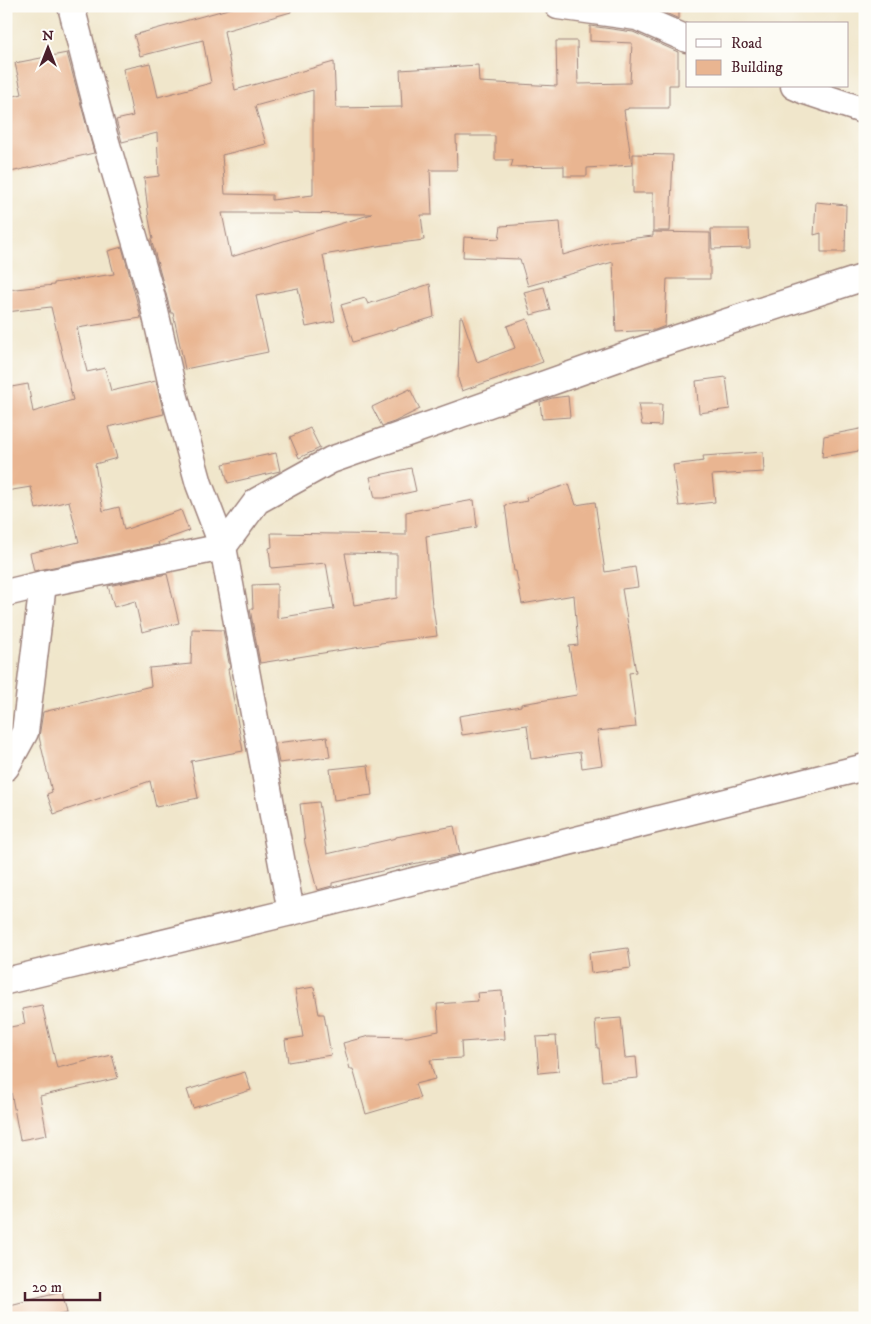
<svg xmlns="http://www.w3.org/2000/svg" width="871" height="1324" font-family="'IM FELL DW Pica',serif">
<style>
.building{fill:#e9b591;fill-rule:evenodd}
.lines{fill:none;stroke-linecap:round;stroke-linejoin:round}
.street-casing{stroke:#9d827b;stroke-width:29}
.street{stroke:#fff;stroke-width:26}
</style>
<rect width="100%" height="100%" fill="#fdfcf7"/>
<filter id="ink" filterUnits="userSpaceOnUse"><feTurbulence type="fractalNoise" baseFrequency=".02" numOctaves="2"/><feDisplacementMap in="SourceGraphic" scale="10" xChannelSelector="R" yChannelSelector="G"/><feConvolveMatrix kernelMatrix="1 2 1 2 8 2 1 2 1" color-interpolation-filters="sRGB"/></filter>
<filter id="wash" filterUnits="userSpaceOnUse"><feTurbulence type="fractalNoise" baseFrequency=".0096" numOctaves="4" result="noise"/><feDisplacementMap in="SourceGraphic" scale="20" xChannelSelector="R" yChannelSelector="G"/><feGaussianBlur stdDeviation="1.12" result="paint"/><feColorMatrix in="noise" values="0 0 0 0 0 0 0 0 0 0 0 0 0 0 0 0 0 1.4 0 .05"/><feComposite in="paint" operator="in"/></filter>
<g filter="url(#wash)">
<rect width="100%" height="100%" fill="#f0e6cb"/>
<g id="blocks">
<!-- building -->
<g class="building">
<path d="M239 6H290L291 12 224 31 235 90 334 62 336 108 402 107 400 70 478 65 479 82 557 86 556 41H577L578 84 630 83 632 43 590 41V26L633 32 678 52V85H669V108H628V109L624 110 632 165 587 168V176H564V166L511 167 513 160H495V136H456L457 170H430L432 215H421L424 240 384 245 323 255 335 321 306 327 298 288 256 296 268 352 185 369 173 313H171L165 290 151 239H153L149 219 144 178 159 176 157 133 122 142 116 120 133 116 123 69 150 63 158 97 211 83 203 40 140 56 134 35ZM313 90V195L272 200V195L225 194 222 155 266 144 255 106ZM222 213H272L372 214 231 257Z"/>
<path d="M650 6H679V19Z"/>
<path d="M67 53 94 153 6 173V98L22 94 15 63Z"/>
<path d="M633 154 673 155 670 231H653V193H633Z"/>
<path d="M816 202 846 205 845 252H821V233L814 235Z"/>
<path d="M560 222 563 255 610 241 653 236V232L710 233V279H667L665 326 655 330 616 332 613 262 528 286 520 259 463 257 464 237 499 239 501 226Z"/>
<path d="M711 229H749L750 248 712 249Z"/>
<path d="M122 247 136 298 141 318 77 328 87 372 105 368 111 391 156 381 164 414 108 427 117 458 95 464 103 511 119 507 124 530 181 510 189 531 158 542 159 545 34 571 30 553 79 542 69 501 36 509 31 487 6 491V388L28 384 33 412 73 400 51 307 6 312V290L54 285V283L114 274 108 251Z"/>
<path d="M430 284 434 317 353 342 341 305 365 298 368 304Z"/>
<path d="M544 287 550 310 531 315 524 292Z"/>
<path d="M460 317H462L477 362 515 348 507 326 527 319 543 362 462 391 458 379Z"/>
<path d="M726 377 730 409 699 413 696 381Z"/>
<path d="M410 389 420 409 394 422 382 426 372 407Z"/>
<path d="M568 396 570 417 542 419 540 402 552 398Z"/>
<path d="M638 404H662L661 426 642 425Z"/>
<path d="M310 428 320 448 299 458 290 437Z"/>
<path d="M865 428V450L822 457 824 436Z"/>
<path d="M763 452 764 472 712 475 715 502 679 506 673 465 704 461 703 456Z"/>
<path d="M276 453 280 471 228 483 223 464Z"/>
<path d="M411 468 416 491 384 498H375L370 477Z"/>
<path d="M569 484 576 505 595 502 605 572 635 567 638 587 622 589 636 672 629 673 636 727 597 731 602 765 582 768 580 752 531 759 527 725 462 735 459 716 521 706V704L577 695 569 646 578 645 574 595 522 604 516 571H514L505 505 527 501 526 498Z"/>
<path d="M474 500 477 527 426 536 432 606H433L437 636 380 643V644L260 663 250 609H253L252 585 277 584V618L334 609 326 563 271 568 269 548 272 547 271 533 406 535V512ZM345 553 397 554V598L354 605Z"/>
<path d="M167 574 179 623 142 632 135 601 114 607 108 586Z"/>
<path d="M192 629 223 630 230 668 228 669 243 751 191 761 198 798 156 807 150 781 54 814 47 794 52 792 39 737 43 712 151 686 149 668 191 664Z"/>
<path d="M327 737 330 757 279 763 275 743Z"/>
<path d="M368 765 372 795 334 800 330 769Z"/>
<path d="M319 802 327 854 396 838V837L454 826 460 854 394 868 332 883V886L317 890 305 843 300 804Z"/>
<path d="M628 948 631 968 591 973 589 953Z"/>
<path d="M314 987 319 1014H324L331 1055 288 1062 285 1040 303 1037 295 990Z"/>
<path d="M502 991 505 1039 461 1042 462 1058 430 1060 435 1079 415 1084 420 1098 366 1114 353 1069H350L343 1043 369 1036 408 1037 439 1031 437 1004 478 1001 477 993Z"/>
<path d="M42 1005 57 1068 112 1055 118 1078 40 1096 47 1135 20 1140 6 1065V1028L25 1024 22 1009Z"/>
<path d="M621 1018 625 1058 636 1057 638 1078 602 1081 599 1048H597L595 1020Z"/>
<path d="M556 1036 559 1071 539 1073 536 1037Z"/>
<path d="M245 1072 251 1090 193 1108 187 1090Z"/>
<path d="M62 1292 67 1313 46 1318H6V1306Z"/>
</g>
</g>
</g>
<g filter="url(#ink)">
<use href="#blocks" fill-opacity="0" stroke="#9d827b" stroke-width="1"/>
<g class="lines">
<defs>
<g id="street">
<path d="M71 6 104 135 151 294 173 390 199 484 223 547 291 912"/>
<path d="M558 6 637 17 687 39"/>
<path d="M794 86 805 91 865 111"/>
<path d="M6 593 43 584 223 547 257 501 331 460 641 350 865 277"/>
<path d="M6 767 25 732 43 584"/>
<path d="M6 981 291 912 865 767"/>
</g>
</defs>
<!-- street casing -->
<use href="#street" class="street-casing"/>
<!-- street -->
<use href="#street" class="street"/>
</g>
</g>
<!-- margin -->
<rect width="871" height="1324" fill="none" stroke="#fdfcf7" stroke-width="25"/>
<!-- legend -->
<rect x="686" y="22" width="162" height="65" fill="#fdfcf7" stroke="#b5a4a5"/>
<rect x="696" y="39" width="25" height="8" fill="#ffffff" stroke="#b5a4a5"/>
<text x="731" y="48" font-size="15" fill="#4a1f2b">Road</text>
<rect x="696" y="60" width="25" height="15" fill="#e9b591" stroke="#b5a4a5"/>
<text x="731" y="72" font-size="15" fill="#4a1f2b">Building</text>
<!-- north arrow -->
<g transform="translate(48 48)" stroke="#fdfcf7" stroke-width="4" paint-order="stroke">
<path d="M0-4L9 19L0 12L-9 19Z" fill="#4a1f2b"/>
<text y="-8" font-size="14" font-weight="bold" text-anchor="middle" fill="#4a1f2b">N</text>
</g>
<!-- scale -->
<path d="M25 1292v8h75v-8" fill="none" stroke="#4a1f2b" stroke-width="2.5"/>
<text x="32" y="1292" font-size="15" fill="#4a1f2b" stroke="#fdfcf7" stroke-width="4" paint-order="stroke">20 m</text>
</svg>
